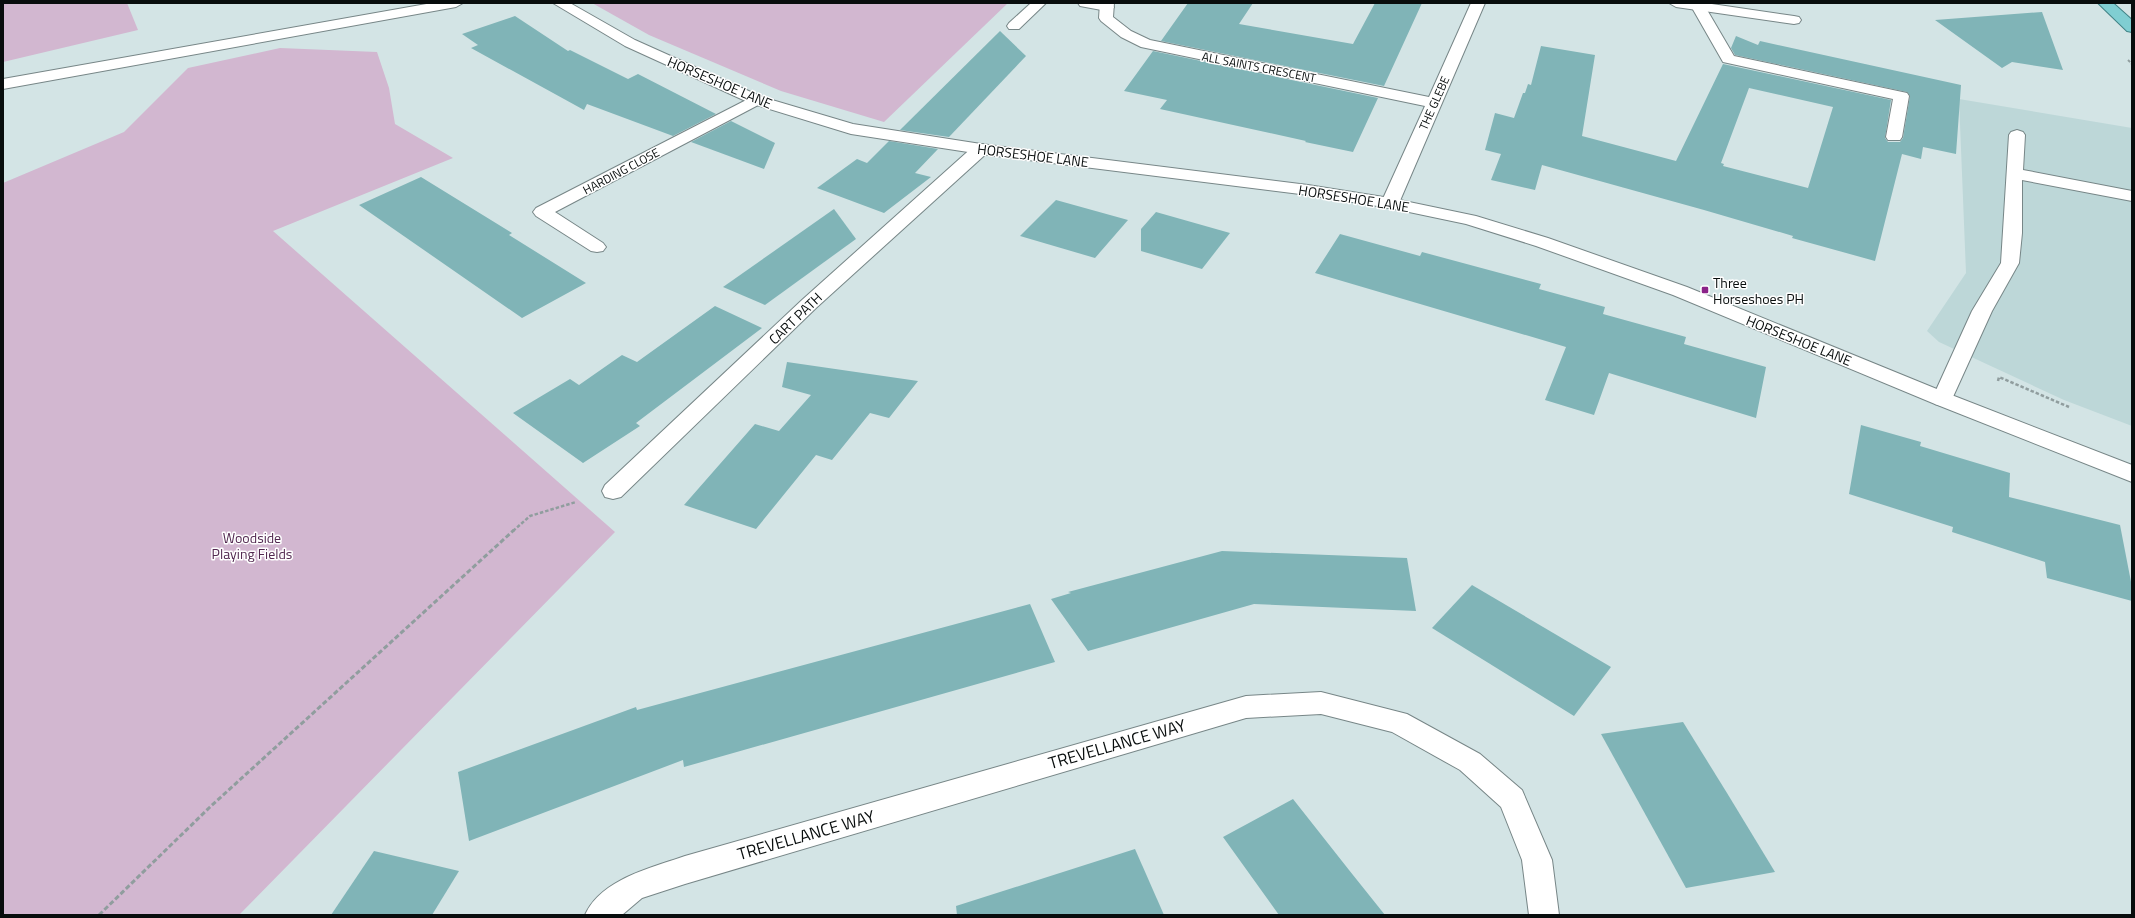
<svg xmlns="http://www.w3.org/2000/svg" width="2135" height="918" font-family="'Titillium Web',sans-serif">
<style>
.built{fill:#bdd7d8}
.green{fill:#d2b7d0}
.building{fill:#80b4b7;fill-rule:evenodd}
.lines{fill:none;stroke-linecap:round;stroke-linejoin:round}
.service-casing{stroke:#778687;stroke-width:2}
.minor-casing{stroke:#778687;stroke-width:2}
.tertiary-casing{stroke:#778687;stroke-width:2}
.trunk-casing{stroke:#418386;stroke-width:2}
.path-far2{stroke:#909d9e;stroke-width:2;stroke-dasharray:3 1.5;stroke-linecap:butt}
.path-far1{stroke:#909d9e;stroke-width:2.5;stroke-dasharray:3.5 2;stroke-linecap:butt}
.path{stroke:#909d9e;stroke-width:3;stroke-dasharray:5 2.5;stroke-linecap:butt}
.service{fill:#fff;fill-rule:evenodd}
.minor{fill:#fff;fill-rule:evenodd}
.tertiary{fill:#fff;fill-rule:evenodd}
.trunk{fill:#80ced2;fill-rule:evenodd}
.poi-dot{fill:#8a2288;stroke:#fff;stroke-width:1.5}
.labels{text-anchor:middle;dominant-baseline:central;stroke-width:3;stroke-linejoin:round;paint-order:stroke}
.far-street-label{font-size:12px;fill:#080d0d;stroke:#fff}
.street-label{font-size:14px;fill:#080d0d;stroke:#fff}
.poi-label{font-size:14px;fill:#080d0d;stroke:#fff;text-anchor:start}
.park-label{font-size:14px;fill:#522850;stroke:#fff}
.near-street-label{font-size:17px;fill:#080d0d;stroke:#fff}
</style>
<rect width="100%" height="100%" fill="#d3e4e5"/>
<!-- built -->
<path class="built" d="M1959 99 2132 128V426L2064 400 1939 342 1927 331 1966 273Z"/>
<!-- green -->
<g class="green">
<path d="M3 3H127L138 30 3 62Z"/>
<path d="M592 3H1008L884 122 781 91 649 35Z"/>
<path d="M280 48 377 52 389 88 395 124 453 158 273 231 615 532 239 915H3V183L124 132 188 68Z"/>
</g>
<!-- building -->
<g class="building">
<path d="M1188 3H1253L1239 24 1353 44 1375 3H1422L1384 86 1161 41Z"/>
<path d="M2042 12 2063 70 2012 62 2002 68 1935 20Z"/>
<path d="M515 16 568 51 570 50 628 79 638 74 716 114 673 136 587 104 584 110 471 48 478 45 462 34Z"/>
<path d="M1000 31 1026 56 949 137 900 130Z"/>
<path d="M1736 36 1758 45 1760 41 1961 85 1956 154 1923 147 1921 159 1902 154 1875 261 1792 238 1793 236 1704 210 1542 165 1535 190 1491 180 1501 154 1485 150 1495 113 1514 118 1523 93H1525L1528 84 1531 85 1541 46 1595 55 1582 136 1676 161 1723 64 1891 100 1885 138 1888 142H1900L1903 138 1910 96 1907 92 1735 55 1731 48ZM1749 88 1833 107 1808 188 1723 166 1724 164 1721 163Z"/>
<path d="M1153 51 1378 98 1353 152 1305 142 1306 141 1160 109 1167 100 1124 91Z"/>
<path d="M731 121 775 143 764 169 691 142Z"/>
<path d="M889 141 938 149 915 173 931 177 884 213 817 188 857 159 867 163Z"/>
<path d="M421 177 512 233 509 235 586 283 522 318 359 205Z"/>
<path d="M1056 200 1128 220 1095 258 1020 236Z"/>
<path d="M834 209 856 239 765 305 723 287Z"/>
<path d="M1156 212 1230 233 1202 269 1141 251V229Z"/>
<path d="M1340 234 1420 256 1422 252 1541 284 1539 289 1605 307 1603 314 1686 337 1684 344 1766 367 1756 418 1609 373 1594 415 1545 400 1566 347 1315 273Z"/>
<path d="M715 306 762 328 636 423 640 426 583 463 513 413 570 379 579 385 622 355 637 362Z"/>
<path d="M787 362 918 381 889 418 870 413 832 460 816 455 756 529 684 505 755 424 779 431 811 395 782 387Z"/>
<path d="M1861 425 1921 442 1920 446 2010 473 2009 497 2120 525 2132 587V601L2047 578 2045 562 1952 532 1953 527 1849 494Z"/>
<path d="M1222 551 1407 558 1416 611 1254 604 1088 651 1051 599 1071 593 1068 592Z"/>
<path d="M1472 585 1611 667 1574 716 1432 628Z"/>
<path d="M1030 604 1055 662 684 767 683 760 469 841 458 772 636 707 637 710Z"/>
<path d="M1683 722 1727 793 1775 872 1686 888 1601 734Z"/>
<path d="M1293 799 1349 870 1385 915H1279L1223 837Z"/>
<path d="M1135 849 1164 915H957L956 906Z"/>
<path d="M374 851 459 871 432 915H331Z"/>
</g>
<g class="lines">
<defs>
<g id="service">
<path d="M432 3H463L456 7 3 89V79Z"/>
<path d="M1031 3H1046L1019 29H1009L1007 26 1009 23Z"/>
<path d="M1078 3H1108L1114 7 1112 10 1107 11 1080 6Z"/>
<path d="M1693 3H1703L1734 56 1907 93 1909 96 1902 137 1900 140H1888L1886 137 1893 99 1723 62 1691 6Z"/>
<path d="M2017 130 2023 132 2025 135 2023 170 2132 191V201L2022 180V233L2019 263 1992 311 1952 399 1949 404 1942 406 1935 404 1932 399 1972 311 2001 263 2009 135 2011 132Z"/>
</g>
<g id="minor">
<path d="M1100 3H1114L1113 17 1131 31 1150 40 1429 97 1471 3H1485L1399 203 1396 207 1390 208 1384 207 1381 203 1425 106 1141 47 1121 37 1101 21 1099 18Z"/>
<path d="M1669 3H1705L1794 16 1799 17 1801 20 1799 23 1794 24 1676 7Z"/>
<path d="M756 95 762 97 764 100 762 103 555 212 603 243 606 247 603 251 597 252 591 251 536 216 533 212 536 208Z"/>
<path d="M981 144 987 145 989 149 987 153 816 308 621 497 613 499 605 497 602 491 605 485 802 300 975 145Z"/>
<path d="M1321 692 1407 714 1480 754 1522 790 1552 860 1559 915H1529L1522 860 1501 807 1460 770 1392 732 1321 714 1246 718 685 884 642 898 622 915H585C601 879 651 868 685 856L1246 696Z"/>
</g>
<path id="tertiary" d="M553 3H570L635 40 762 97 853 124 981 144 1308 185 1390 198 1476 216 1548 238 1687 287 1949 394 2132 465V482L1935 404 1673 295 1536 246 1466 224 1390 208 1308 195 981 154 851 134 750 103 625 46Z"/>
<path id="trunk" d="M2098 3H2113L2132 20V32L2127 31Z"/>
</defs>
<!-- service casing -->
<use href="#service" class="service-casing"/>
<!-- minor casing -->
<use href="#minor" class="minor-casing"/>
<!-- tertiary casing -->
<use href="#tertiary" class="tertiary-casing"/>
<!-- trunk casing -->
<use href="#trunk" class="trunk-casing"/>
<!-- path-far2 -->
<path class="path-far2" d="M2128 60 2132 64"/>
<!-- path-far1 -->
<g class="path-far1">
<path d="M1998 381 1999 377 2069 407"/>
<path d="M513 531 530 516 576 502"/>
</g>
<!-- path -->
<path class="path" d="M99 915 210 807 514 530"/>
<!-- service -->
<use href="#service" class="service"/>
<!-- minor -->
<use href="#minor" class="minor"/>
<!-- tertiary -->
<use href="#tertiary" class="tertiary"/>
<!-- trunk -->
<use href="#trunk" class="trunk"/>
</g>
<!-- markers -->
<rect class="poi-dot" x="1701" y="286" width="8" height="8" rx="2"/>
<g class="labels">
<!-- far-street labels -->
<g class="far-street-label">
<text transform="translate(1259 67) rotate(11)">ALL SAINTS CRESCENT</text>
<text transform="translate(1434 103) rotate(-66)">THE GLEBE</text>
<text transform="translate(621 171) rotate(-28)">HARDING CLOSE</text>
</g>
<!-- street labels -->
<g class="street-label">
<text transform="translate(720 82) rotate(23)">HORSESHOE LANE</text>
<text transform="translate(1033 155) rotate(7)">HORSESHOE LANE</text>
<text transform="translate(1354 198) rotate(9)">HORSESHOE LANE</text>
<text transform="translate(795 318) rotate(-44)">CART PATH</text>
<text transform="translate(1799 340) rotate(22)">HORSESHOE LANE</text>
</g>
<!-- poi labels -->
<g class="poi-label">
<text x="1713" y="282">Three<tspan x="1713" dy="16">Horseshoes PH</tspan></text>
</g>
<!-- park labels -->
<g class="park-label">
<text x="252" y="537">Woodside<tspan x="252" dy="16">Playing Fields</tspan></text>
</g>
<!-- near-street labels -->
<g class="near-street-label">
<text transform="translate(1117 744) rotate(-16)">TREVELLANCE WAY</text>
<text transform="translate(806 835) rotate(-16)">TREVELLANCE WAY</text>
</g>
</g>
<!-- border -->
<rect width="2135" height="918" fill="none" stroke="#080d0d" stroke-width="8"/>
</svg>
